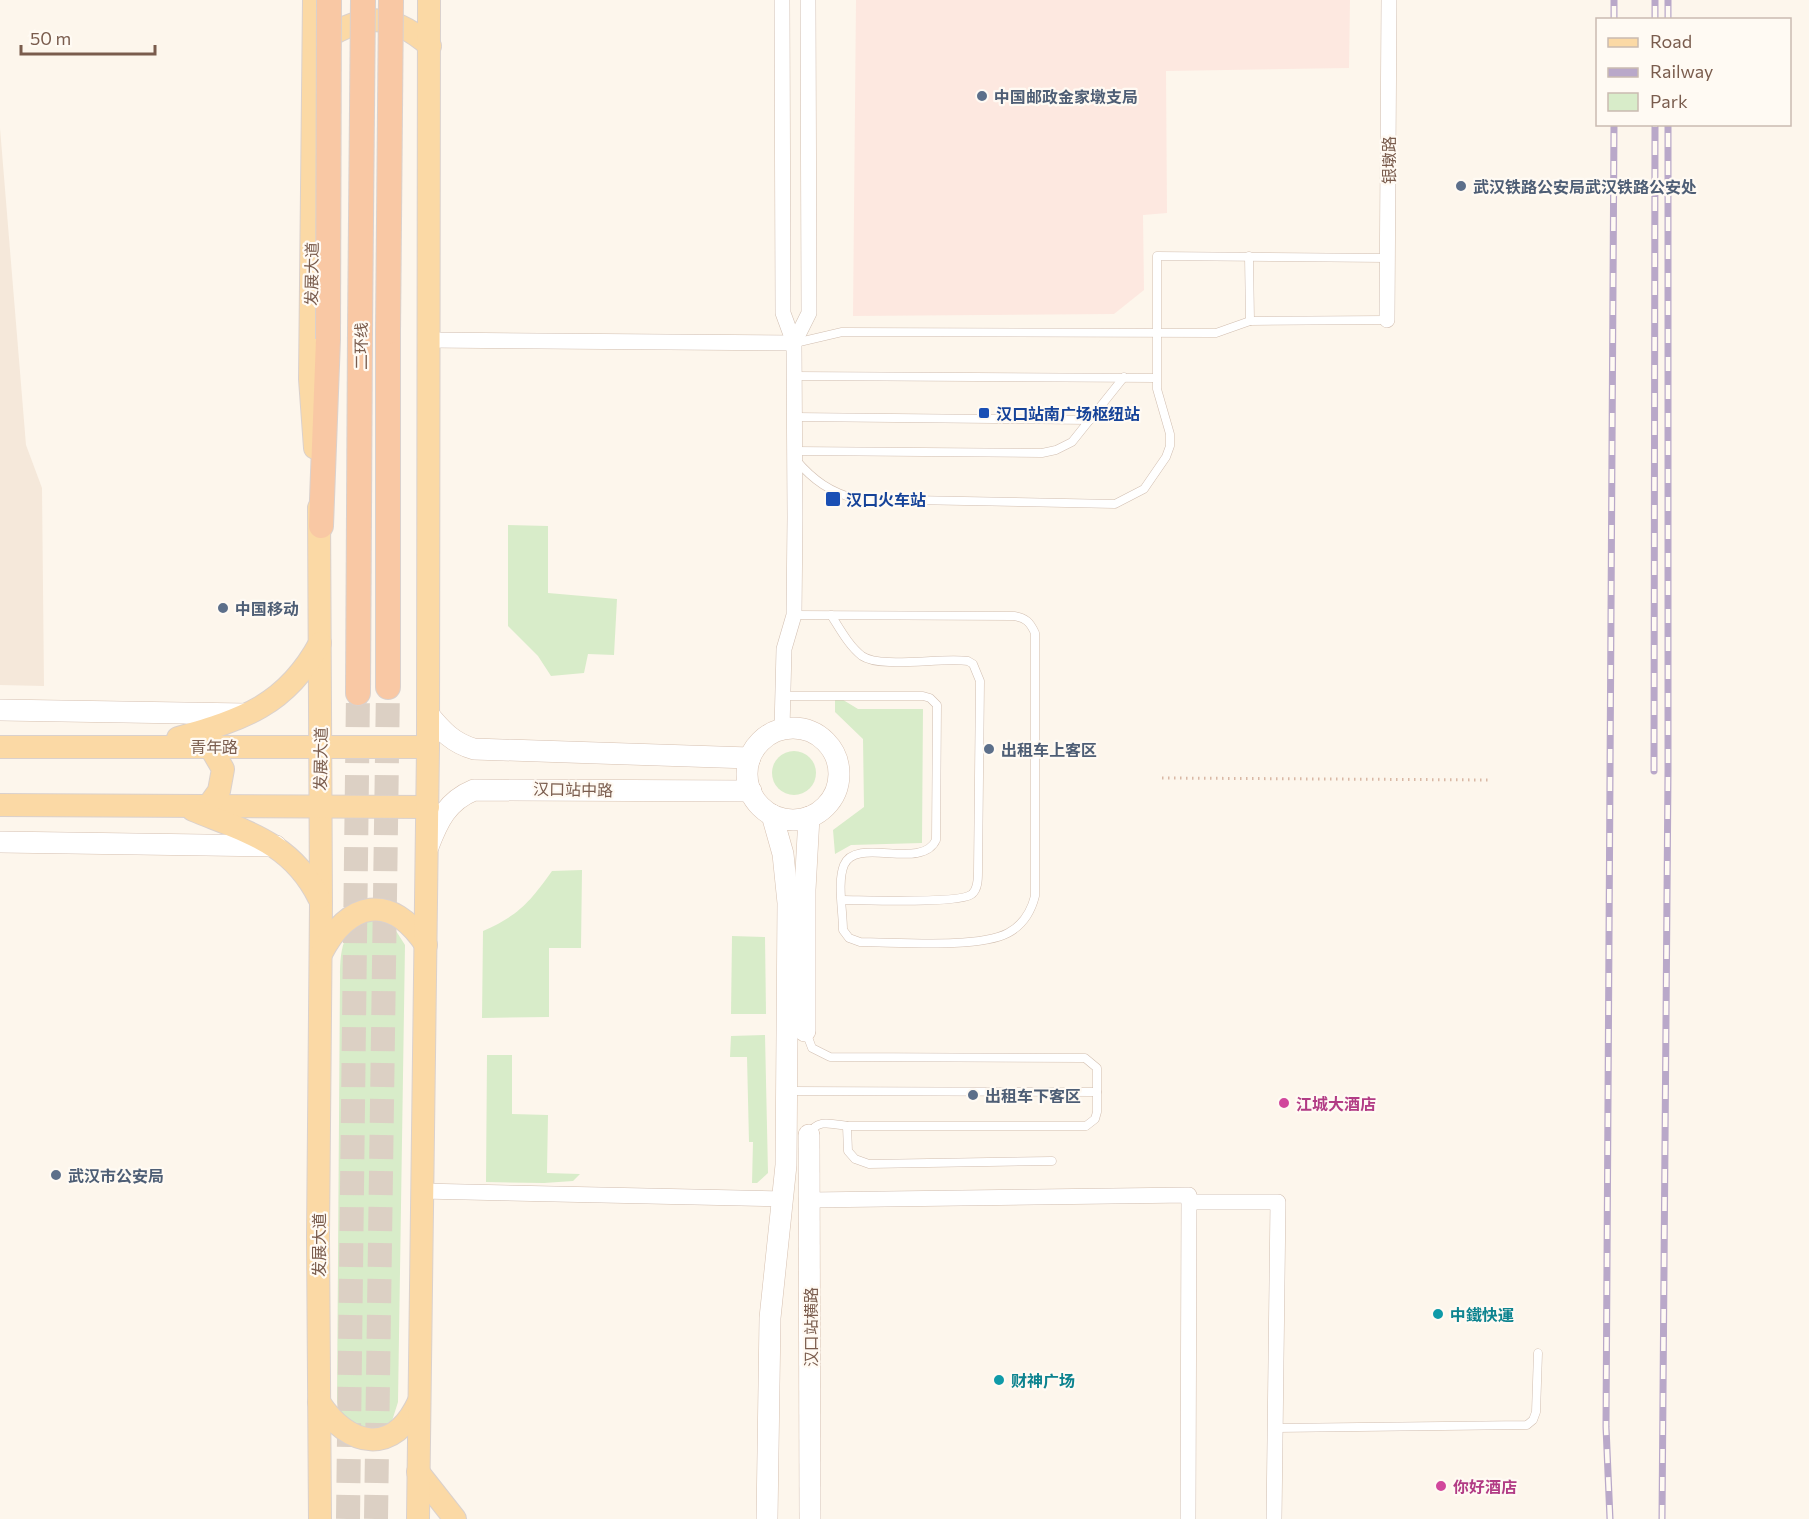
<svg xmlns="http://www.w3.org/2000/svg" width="1809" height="1519" font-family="Commissioner,'Noto Sans SC',sans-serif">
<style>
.residential{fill:#f5e8da}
.commercial{fill:#fde8e0}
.green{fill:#d8ecc9}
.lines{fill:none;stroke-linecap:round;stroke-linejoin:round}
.trunk-tunnel{stroke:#dcd0c4;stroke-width:24;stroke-dasharray:24 12;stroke-linecap:butt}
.service-casing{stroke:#d1beb0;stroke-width:9}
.minor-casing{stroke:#d1beb0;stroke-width:16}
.secondary-casing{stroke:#d6c0b0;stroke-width:22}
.primary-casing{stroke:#dad1cd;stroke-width:24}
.trunk-casing{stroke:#dad1cd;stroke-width:26}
.path{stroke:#d9b8a5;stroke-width:3;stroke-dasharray:1.5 4.5;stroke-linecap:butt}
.service{stroke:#fff;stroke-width:8}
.minor{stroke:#fff;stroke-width:15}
.secondary{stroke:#fff;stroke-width:21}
.primary{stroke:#fbd9a5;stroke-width:22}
.trunk{stroke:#f9c8a4;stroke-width:24}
.rail-casing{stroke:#b9a8c9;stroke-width:7}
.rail{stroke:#fffaf3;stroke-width:4.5;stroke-dasharray:14;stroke-linecap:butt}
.trunk-bridge-casing{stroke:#dad1cd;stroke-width:26;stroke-linecap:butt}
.trunk-bridge{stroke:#f9c8a4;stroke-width:24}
.service-dot{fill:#5c6f8a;stroke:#fffaf3;stroke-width:2}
.transit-dot{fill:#1a4fb4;stroke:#fffaf3;stroke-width:2}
.hotel-dot{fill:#d1479c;stroke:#fffaf3;stroke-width:2}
.culture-dot{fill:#0f9aa8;stroke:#fffaf3;stroke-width:2}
.labels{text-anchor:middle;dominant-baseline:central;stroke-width:4.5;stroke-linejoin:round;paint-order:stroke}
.service-label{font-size:16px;font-weight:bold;fill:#4e5e75;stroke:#fffaf3;text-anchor:start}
.street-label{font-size:16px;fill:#7a5c4d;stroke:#fffaf3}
.transit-label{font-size:16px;font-weight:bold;fill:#164399;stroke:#fffaf3;text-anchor:start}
.hotel-label{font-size:16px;font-weight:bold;fill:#b23c85;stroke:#fffaf3;text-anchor:start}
.culture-label{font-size:16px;font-weight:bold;fill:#0d838f;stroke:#fffaf3;text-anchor:start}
</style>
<rect width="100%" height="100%" fill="#fdf6ec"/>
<!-- residential -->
<path class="residential" d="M0 128 26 445 42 488 44 686 0 685Z"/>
<!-- commercial -->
<path class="commercial" d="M856 0H1350L1349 68 1166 71 1167 213 1143 215 1144 290 1114 314 853 316Z"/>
<!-- green -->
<g class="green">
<path d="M508 525 548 526V593L617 599 614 655 588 654 584 673 551 676 538 656 508 626Z"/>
<path d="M835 695 858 709H923L922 843 851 845 835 854 833 830 864 807 863 739 835 712Z"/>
<circle cx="794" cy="773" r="22"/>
<path d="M582 870 581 948H549V1017L482 1018 483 931C519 915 529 903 552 871Z"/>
<path d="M380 919 391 923 405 945 398 1402 392 1421 369 1432 341 1416 337 1402 340 977C340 947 343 921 380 919Z"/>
<path d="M732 936 765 937 766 1014H731Z"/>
<path d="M765 1035 768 1173 757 1183H752L753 1142H749L747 1057H730L731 1036Z"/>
<path d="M487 1055H512V1114L548 1115 547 1173 580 1174 573 1181 544 1183 486 1182Z"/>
</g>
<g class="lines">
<!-- trunk-tunnel -->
<g class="trunk-tunnel">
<path d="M348 1519 358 693"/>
<path d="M376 1519 388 687"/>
</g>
<defs>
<g id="service">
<path d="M1249 256 1250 321"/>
<path d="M795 343 842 332 1216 333 1250 321 1387 320"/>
<path d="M794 376 1156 378"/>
<path d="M795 417 1090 420"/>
<path d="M795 451 1042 453 1056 450 1072 442 1124 377"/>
<path d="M796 460C813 480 831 493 857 499L1115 504 1144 489 1166 457 1170 446V434L1157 389V256L1387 258"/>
<path d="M831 615C840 629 849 646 862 656 881 669 942 657 968 661L973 664 980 681 978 872C978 879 978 889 972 894 961 904 863 900 843 900"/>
<path d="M783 696H923L930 698 937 705 936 840C922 871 856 836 844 865 837 882 843 911 843 930L849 938 860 942C896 942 978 949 1008 933 1023 925 1031 912 1035 896V633C1030 622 1026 618 1014 616L794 615"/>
<path d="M806 1032 812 1048 830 1057 1085 1058 1097 1068V1112L1095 1119 1086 1126H847C833 1124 815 1118 810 1135"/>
<path d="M789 1091 1097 1092"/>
<path d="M847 1126 848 1151 855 1159 869 1164 1052 1161"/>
<path d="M1276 1428 1527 1425 1533 1420 1536 1412 1538 1353"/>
</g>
<g id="minor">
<path d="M782 0 783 313 794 343 795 517 794 615 784 649 782 729"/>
<path d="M1387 320 1389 0"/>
<path d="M430 340 794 343"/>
<path d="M794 343 809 313 808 0"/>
<path d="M421 1191 783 1199"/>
<path d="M810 1200 1189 1195 1188 1519"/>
<path d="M1189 1202H1278L1274 1519"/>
</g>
<g id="secondary">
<path d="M0 710 246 714"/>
<path d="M428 714C442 731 453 743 474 749L750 758"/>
<circle cx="793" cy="774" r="46"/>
<path d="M0 842 276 846"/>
<path d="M428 847C438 821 447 801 474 790L751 791"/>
<path d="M805 1031V890L809 817"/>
<path d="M809 1135 810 1519"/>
<path d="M767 1519 770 1318 786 1165 788 903 783 854 772 815"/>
</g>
<g id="primary">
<path d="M314 0 310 379 315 448"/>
<path d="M316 44C360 15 388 9 430 46"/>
<path d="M319 508 321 903 318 1237 320 1519"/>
<path d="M178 738C243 719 286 706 320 643"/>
<path d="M0 747H428"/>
<path d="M0 805 428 807"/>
<path d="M209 805 219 791 223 769 209 745"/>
<path d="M193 810C247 832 292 843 319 898"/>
<path d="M321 954C348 901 391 892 426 945"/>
<path d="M319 1402C349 1448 394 1456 419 1401"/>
<path d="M418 1472 455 1519"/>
<path d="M418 1519 428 747 429 0"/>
</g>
<g id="trunk">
<path d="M321 526 328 339"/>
<path d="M388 687V332"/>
<path d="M358 693 360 331"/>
</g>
</defs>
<!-- service casing -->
<use href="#service" class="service-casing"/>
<!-- minor casing -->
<use href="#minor" class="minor-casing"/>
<!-- secondary casing -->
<use href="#secondary" class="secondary-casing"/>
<!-- primary casing -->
<use href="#primary" class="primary-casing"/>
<!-- trunk casing -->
<use href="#trunk" class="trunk-casing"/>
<!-- path -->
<path class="path" d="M1162 778 1489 780"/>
<!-- service -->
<use href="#service" class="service"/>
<!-- minor -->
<use href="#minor" class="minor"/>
<!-- secondary -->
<use href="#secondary" class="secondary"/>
<!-- primary -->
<use href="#primary" class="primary"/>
<!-- trunk -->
<use href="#trunk" class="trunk"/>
<defs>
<g id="rail">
<path d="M1614 20V0"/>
<path d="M1655 20V0"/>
<path d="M1668 20V0"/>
<path d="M1654 771 1655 124"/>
<path d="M1610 1519 1606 1427 1614 124"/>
<path d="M1662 1519 1668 771V124"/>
</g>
</defs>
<!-- rail casing -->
<use href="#rail" class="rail-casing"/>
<!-- rail -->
<use href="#rail" class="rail"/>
<defs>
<g id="trunk-bridge">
<path d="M360 331 363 0"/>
<path d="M388 332 391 0"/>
<path d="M328 339 329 0"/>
</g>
</defs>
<!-- trunk-bridge casing -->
<use href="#trunk-bridge" class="trunk-bridge-casing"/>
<!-- trunk-bridge -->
<use href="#trunk-bridge" class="trunk-bridge"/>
</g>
<!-- markers -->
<g class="service-dot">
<circle cx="982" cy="96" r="6"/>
<circle cx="1461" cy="186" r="6"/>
<circle cx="223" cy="608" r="6"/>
<circle cx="989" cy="749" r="6"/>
<circle cx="973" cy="1095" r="6"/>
<circle cx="56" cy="1175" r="6"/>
</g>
<g class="transit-dot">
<rect x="978" y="407" width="12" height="12" rx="3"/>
<rect x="825" y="491" width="16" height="16" rx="3"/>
</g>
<g class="hotel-dot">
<circle cx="1284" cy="1103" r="6"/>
<circle cx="1441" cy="1486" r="6"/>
</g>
<g class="culture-dot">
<circle cx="1438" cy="1314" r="6"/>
<circle cx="999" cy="1380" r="6"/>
</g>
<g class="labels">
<!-- service labels -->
<g class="service-label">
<text x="994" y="96">中国邮政金家墩支局</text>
<text x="1473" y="186">武汉铁路公安局武汉铁路公安处</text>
<text x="235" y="608">中国移动</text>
<text x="1001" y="749">出租车上客区</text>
<text x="985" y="1095">出租车下客区</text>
<text x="68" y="1175">武汉市公安局</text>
</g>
<!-- street labels -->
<g class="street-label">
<text transform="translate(1388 160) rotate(-90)">银墩路</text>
<text transform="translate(311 274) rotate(-89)">发展大道</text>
<text transform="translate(360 346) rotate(-90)">二环线</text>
<text x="214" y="746">青年路</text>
<text transform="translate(320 759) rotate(-89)">发展大道</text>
<text transform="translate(573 789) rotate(1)">汉口站中路</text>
<text transform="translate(318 1245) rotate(-90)">发展大道</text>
<text transform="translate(810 1327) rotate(-90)">汉口站横路</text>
</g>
<!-- transit labels -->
<g class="transit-label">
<text x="996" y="413">汉口站南广场枢纽站</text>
<text x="846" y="499">汉口火车站</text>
</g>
<!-- hotel labels -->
<g class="hotel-label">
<text x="1296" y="1103">江城大酒店</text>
<text x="1453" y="1486">你好酒店</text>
</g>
<!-- culture labels -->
<g class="culture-label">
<text x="1450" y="1314">中鐵快運</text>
<text x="1011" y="1380">财神广场</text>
</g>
</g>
<!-- legend -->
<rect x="1596" y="18" width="195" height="108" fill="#fffaf3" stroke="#cabbb1" stroke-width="1.5"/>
<rect x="1608" y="38" width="30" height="9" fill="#fbd9a5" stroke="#cabbb1" stroke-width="1.5"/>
<text x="1650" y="48" font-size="18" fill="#7a5c4d">Road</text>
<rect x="1608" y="68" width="30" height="9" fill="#b9a8c9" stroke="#cabbb1" stroke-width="1.5"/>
<text x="1650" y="78" font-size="18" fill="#7a5c4d">Railway</text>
<rect x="1608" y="93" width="30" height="18" fill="#d8ecc9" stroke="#cabbb1" stroke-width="1.5"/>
<text x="1650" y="108" font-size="18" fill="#7a5c4d">Park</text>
<!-- scale -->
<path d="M21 45v9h134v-9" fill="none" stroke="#7a5c4d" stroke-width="3"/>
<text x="30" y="45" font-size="18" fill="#7a5c4d" stroke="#fffaf3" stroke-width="4.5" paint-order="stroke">50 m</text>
</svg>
